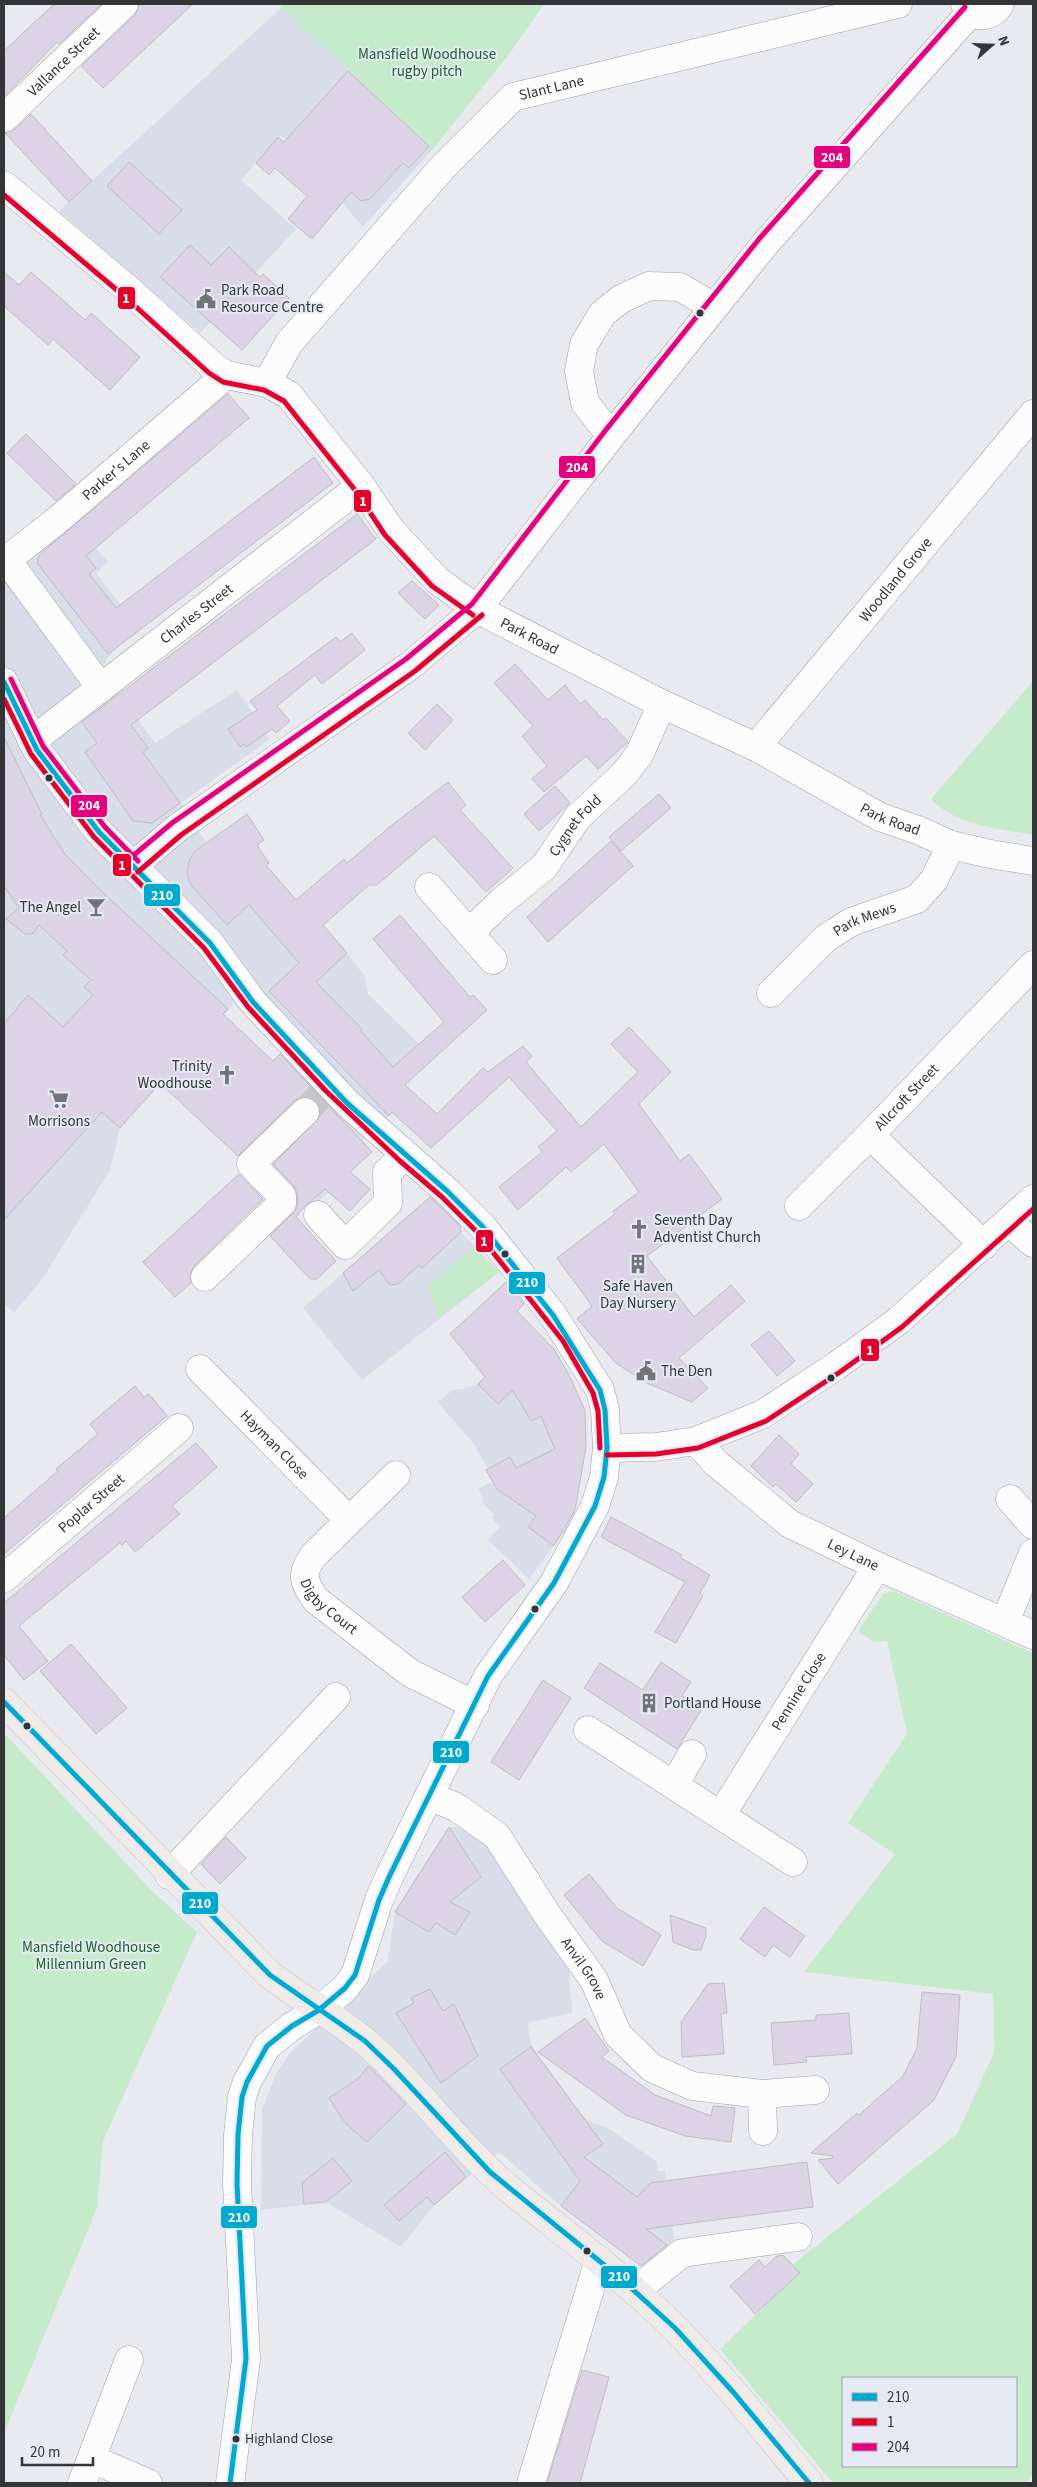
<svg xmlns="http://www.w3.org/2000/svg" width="1037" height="2487" font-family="'Source Sans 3',sans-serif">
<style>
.built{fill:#d8dde9}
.green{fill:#c5ebca;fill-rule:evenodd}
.building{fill:#dcd4e6;stroke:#bebdc2}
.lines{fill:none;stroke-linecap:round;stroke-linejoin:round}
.minor-tunnel{stroke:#c4c6cb;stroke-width:28;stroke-dasharray:28 14;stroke-linecap:butt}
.minor-casing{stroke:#a0a1a6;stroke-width:29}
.major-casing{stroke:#c6c8ca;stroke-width:29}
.minor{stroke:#fcfcfd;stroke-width:28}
.major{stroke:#f0ebe9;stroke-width:28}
.bus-1-casing{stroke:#e4e9f4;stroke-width:9}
.bus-2-casing{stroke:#e4e9f4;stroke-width:9}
.bus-3-casing{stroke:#e4e9f4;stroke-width:9}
.bus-1{stroke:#00a9ce;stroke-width:5}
.bus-2{stroke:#e4002b;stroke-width:5}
.bus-3{stroke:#e5007d;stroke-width:5}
.bus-dot{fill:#333539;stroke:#e4e9f4;stroke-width:2}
.labels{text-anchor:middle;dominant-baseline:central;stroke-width:4;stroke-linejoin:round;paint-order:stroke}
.bus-label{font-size:14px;fill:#333539;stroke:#e4e9f4;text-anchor:start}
.park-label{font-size:15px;fill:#1c6425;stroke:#e4e9f4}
.street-label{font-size:15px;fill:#333539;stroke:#e4e9f4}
.poi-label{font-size:15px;fill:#333539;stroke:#e4e9f4;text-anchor:start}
.line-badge{stroke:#e4e9f4;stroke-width:2}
.badge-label{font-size:14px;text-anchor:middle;font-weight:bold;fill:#fff}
</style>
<rect width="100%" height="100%" fill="#e8eaf0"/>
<!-- built -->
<g class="built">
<path d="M282 7 433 149 363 227 340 200 321 172 280 135 241 180 296 229 200 333 59 211Z"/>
<path d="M75 523 108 562 96 573 139 629 113 651 101 668 155 743 237 690 270 739 181 803 206 842 195 851 189 861 187 873 190 884 227 925 277 882 283 884 328 937 331 935 347 953 365 977 368 994 419 1044 391 1069 413 1092 363 1141 372 1152 307 1212 240 1140 259 1073 282 1052 234 1004 120 1128 110 1170 43 1278 14 1313 4 1303V579L39 554Z"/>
<path d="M431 1196 459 1222 461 1232 499 1272 362 1380 303 1308Z"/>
<path d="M554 1349 569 1375 583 1406 584 1455 574 1513 567 1535 562 1534 529 1579 488 1540 500 1527 492 1518 494 1515 482 1502 484 1500 478 1489 492 1482 486 1470 488 1469 474 1444 437 1402 453 1390 464 1389 478 1384Z"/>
<path d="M449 1827H459L480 1837 495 1853 569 1970 572 2013 527 2023 532 2046 585 2119 611 2130 657 2162 658 2171H665L675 2247 648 2271 561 2206 499 2152 434 2205 401 2247 326 2202 261 2210 262 2109 276 2074 289 2054 388 1961 395 1912Z"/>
</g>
<!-- green -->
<g class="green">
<path d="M278 4H544L510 53 433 149Z"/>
<path d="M1033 681V835C998 828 957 826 931 799Z"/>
<path d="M474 1246 499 1272 438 1318 428 1286Z"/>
<path d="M893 1591 1033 1653V2473L1026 2483H833L720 2349 799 2273 792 2265 957 2134 994 2053 993 1994 804 1972 895 1854 848 1823 907 1734 887 1641 873 1642 858 1631 883 1594ZM843 2378H1016V2466H843Z"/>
<path d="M4 1733 151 1890 197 1932 103 2141 97 2208 4 2433Z"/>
</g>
<!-- building -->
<g class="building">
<path d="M54 4H102L59 44 57 42 4 97V51Z"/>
<path d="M139 4H193L103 88 81 66 135 15Z"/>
<path d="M348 71 429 146 409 168 403 163 370 199 361 201 351 192 312 239 288 219 307 196 275 168 269 175 256 163 278 137 284 142Z"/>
<path d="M31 114 92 181 69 202 5 133 15 129Z"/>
<path d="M129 162 182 210 159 234 107 186Z"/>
<path d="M190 245 211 265 229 247 260 277 263 274 289 298 242 350 160 277Z"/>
<path d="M4 272 19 285 31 272 85 320 91 313 140 357 110 390 53 339 48 345 4 306Z"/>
<path d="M228 394 249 418 86 556 96 568 89 574 116 608 314 457 333 483 108 654 37 563 39 555Z"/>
<path d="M26 434 76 484 56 501 7 453Z"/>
<path d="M357 514 376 539 131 725 148 748 143 752 180 803 152 823 133 821 85 752 97 743 82 722Z"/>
<path d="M412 581 439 605 425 619 398 593Z"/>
<path d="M352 633 365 650 322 684 315 675 277 706 290 721 276 733 272 729 246 747 244 744 240 747 228 729 257 710 250 701 336 637 340 642Z"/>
<path d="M515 664 548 700 565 685 580 704 585 700 603 720 606 718 628 742 598 769 586 756 544 792 532 779 547 766 522 736 533 726 494 683Z"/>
<path d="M437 704 453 720 425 750 408 733Z"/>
<path d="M4 737 42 814 40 815 65 854 98 888 228 1009 223 1014 273 1061 280 1054 372 1152 350 1172 370 1189 350 1211 325 1189 307 1204 296 1217 336 1261 317 1279H310L270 1236 296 1209 298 1196 294 1186 273 1164 320 1117V1109L317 1102 309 1097H301L294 1101 238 1156 160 1083 120 1128 102 1112 4 1220V1024L28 995 63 1027 93 995 84 987 91 980 63 955 67 951 39 925 33 934H25L6 919 19 908 4 886Z"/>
<path d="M448 782 466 805 460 810 513 868 486 892 434 836 377 885H369L323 925 347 953 316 982 362 1029 361 1031 393 1067 444 1022 373 939 400 915 470 997 473 995 487 1010 405 1085 437 1114 483 1068 488 1072 523 1046 532 1056 526 1062 581 1127 638 1072 611 1044 629 1027 671 1072 639 1104 680 1161 689 1154 722 1199 647 1256 694 1317 731 1285 745 1301 679 1358 708 1388 692 1402 649 1384 617 1364 577 1319 592 1306 557 1258 615 1214 613 1211 639 1192 604 1144 571 1172 566 1167 518 1210 499 1187 542 1152 538 1147 557 1131 509 1077 431 1148 392 1112 389 1116 269 991 299 963 249 905 227 925 190 884 187 873 189 861 195 851 247 814 264 840 257 845 269 863 266 865 296 900 344 859 347 863 392 825Z"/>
<path d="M555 786 570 803 539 831 524 814Z"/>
<path d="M659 794 671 808 621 851 609 837Z"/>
<path d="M611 841 633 866 548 942 527 917Z"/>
<path d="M239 1174 263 1199 194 1266 190 1273 191 1283 175 1297 143 1262Z"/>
<path d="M430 1197 460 1226 461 1232 422 1268 419 1265 398 1284 390 1285 379 1270 353 1291 343 1273Z"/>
<path d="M506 1282 524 1304 517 1311 554 1349 568 1373 585 1410 586 1447 575 1510 554 1546 528 1527 536 1516 497 1489 486 1470 510 1457 516 1468 555 1449 541 1416 531 1421 513 1390 498 1404 478 1384 485 1377 450 1334Z"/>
<path d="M769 1331 795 1361 777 1376 751 1345Z"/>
<path d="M135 1386 144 1397 149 1394 167 1416 4 1554V1518L58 1471 56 1469 98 1434 90 1424Z"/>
<path d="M779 1435 799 1454 791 1464 813 1484 796 1502 776 1484 773 1487 751 1466Z"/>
<path d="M196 1443 217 1467 172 1506 180 1514 135 1552 126 1541 122 1545 120 1543 19 1626 48 1661 24 1680 4 1655V1603Z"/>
<path d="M611 1517 682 1555 681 1558 710 1575 700 1593 703 1596 676 1643 655 1632 685 1582 601 1537Z"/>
<path d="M503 1560 525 1585 485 1622 462 1597Z"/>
<path d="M71 1644 127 1708 96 1734 40 1671Z"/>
<path d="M661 1662 691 1682 682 1696 702 1709 677 1749 584 1688 600 1663 643 1690Z"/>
<path d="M543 1680 571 1698 519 1780 491 1762Z"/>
<path d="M449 1827 481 1877 450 1902 470 1912 455 1935 436 1923 429 1932 395 1912Z"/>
<path d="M226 1837 246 1858 220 1884 201 1864Z"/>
<path d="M589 1874 617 1908 661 1935 643 1966 602 1941 564 1895Z"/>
<path d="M764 1907 805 1936 790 1957 773 1945 765 1957 740 1939Z"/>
<path d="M670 1915 706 1928V1936L701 1950H693L673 1942Z"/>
<path d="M724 1983 727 2013 721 2014 724 2054 682 2057 681 2022 708 1984Z"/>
<path d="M430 1989 443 2011 454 2004 478 2056 441 2083 396 2013 414 2003 411 1998Z"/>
<path d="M922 1992 960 1995 956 2057 934 2100 838 2184 818 2160 833 2158V2156L811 2153 857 2113 859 2115 903 2076 917 2048Z"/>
<path d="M849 2013 852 2054 806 2057 807 2062 774 2065 771 2023 816 2020V2015Z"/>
<path d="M585 2018 609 2051 602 2057 655 2095 711 2116 713 2106 735 2108 731 2142 685 2136 626 2115 538 2052Z"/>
<path d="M531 2047 603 2144 584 2157 637 2197 650 2183 807 2162 813 2207 646 2229 667 2245 641 2266 561 2206 580 2181 500 2069Z"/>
<path d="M368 2066 406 2104 367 2142 346 2124 329 2098 359 2078Z"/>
<path d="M445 2152 466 2177 434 2205 427 2197 399 2221 384 2205Z"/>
<path d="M333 2158 352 2181 326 2202 304 2204 302 2183Z"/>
<path d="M783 2255 800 2273 755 2314 730 2286 759 2260 765 2267 777 2256Z"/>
<path d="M582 2370 609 2377 580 2483H547Z"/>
</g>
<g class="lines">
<!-- minor-tunnel -->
<path class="minor-tunnel" d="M305 1112 321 1095"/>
<defs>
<g id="minor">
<path d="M965 4C972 19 992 19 1000 4"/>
<path id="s1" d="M4 118 124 4"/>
<path id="s2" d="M4 185 129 290 214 367 226 375 267 383 289 395 361 486 391 530 437 580 477 609 662 704 756 747 880 817 918 830 951 845 990 854 1033 861"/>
<path id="s3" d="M267 383 289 343 443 167 513 97 898 4"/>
<path d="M611 436 585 403 579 371 584 344 603 313 621 299 649 286 680 287 714 307"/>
<path d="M7 560 101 688"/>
<path id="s4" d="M4 562 60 518 226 375"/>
<path d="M4 682 37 750 99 832 210 943 253 1002 347 1103 447 1191 482 1226 553 1315 600 1390 605 1410 607 1448 604 1477 595 1506 554 1583 488 1676 390 1875 379 1900 355 1975 345 1988 319 2010 292 2026 267 2046 247 2082 242 2097 238 2135 237 2184 246 2359 230 2483"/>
<path id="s5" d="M32 741 361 486"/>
<path id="s6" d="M756 747 1033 414"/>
<path d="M133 866 176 829 411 665 477 609 611 436 765 244 971 12"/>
<path d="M429 887 493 960"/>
<path id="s7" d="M469 933 502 901 544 867 577 818 624 774 639 755 662 704"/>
<path id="s8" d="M771 993 826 938 851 922 917 899 934 880 951 845"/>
<path d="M799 1206 870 1135"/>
<path d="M318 1215 345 1245 388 1203 387 1172 405 1156"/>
<path d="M1009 1222 1033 1243"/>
<path id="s9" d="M984 1245 870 1135 1033 965"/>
<path d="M205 1277 282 1203V1196L251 1164 305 1112"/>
<path id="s10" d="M200 1369 349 1520"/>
<path id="s11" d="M696 1441 716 1463 790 1524 877 1566 1033 1635"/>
<path d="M607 1448 656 1447 696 1441 763 1414 836 1366 898 1321 1033 1199"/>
<path id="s12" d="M396 1475 314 1555C300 1574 303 1581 316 1600L410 1673 475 1705"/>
<path d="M1010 1499 1033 1525"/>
<path id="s13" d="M4 1578 179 1428"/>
<path d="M1005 1622 1033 1553"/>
<path d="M588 1730 793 1862"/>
<path d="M674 1785 692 1754"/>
<path id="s14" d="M429 1796 456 1807 497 1836 548 1916 594 1980 618 2035 652 2068 692 2086 762 2094 815 2090"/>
<path id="s15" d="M721 1815 877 1566"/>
<path d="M169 1875 336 1697"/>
<path d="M762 2094 763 2131"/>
<path d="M635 2291 682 2253 798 2237"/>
<path d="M92 2459 148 2483"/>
<path d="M82 2483 129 2360"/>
<path d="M531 2483 599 2260"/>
</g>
<path id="major" d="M4 1702 270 1975C305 2002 345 2022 377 2052 423 2095 460 2147 508 2188 557 2228 608 2265 654 2308 711 2361 759 2424 809 2483"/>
</defs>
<!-- minor casing -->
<use href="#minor" class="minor-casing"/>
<!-- major casing -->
<use href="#major" class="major-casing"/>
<!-- minor -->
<use href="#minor" class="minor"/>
<!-- major -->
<use href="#major" class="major"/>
<defs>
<g id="bus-1">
<path d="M4 682 37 750 99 832 210 943 253 1002 347 1103 447 1191 482 1226 553 1315 600 1390 605 1410 607 1448 604 1477 595 1506 554 1583 488 1676 390 1875 379 1900 355 1975 345 1988 319 2010 292 2026 267 2046 247 2082 242 2097 238 2135 237 2184 246 2359 230 2483"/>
<path d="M4 1702 270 1975 365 2041 394 2069 490 2172 619 2277 675 2328 734 2393 809 2483"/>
</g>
<g id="bus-2">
<path d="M4 195 124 296 209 373 223 382 264 390 284 401 355 490 385 535 432 586 473 615"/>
<path d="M4 699 31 754 94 837 204 948 248 1007 326 1091 400 1161 442 1197 476 1231 511 1275 563 1341 593 1393 598 1411 600 1448"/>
<path d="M138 872 181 835 415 671 482 615"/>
<path d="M607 1455 656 1454 698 1448 766 1421 840 1372 902 1327 1033 1209"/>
</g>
<g id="bus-3">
<path d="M11 679 43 746 105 827 138 861"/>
<path d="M128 860 172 823 406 659 472 604 605 431 759 239 965 7"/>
</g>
</defs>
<!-- bus-1 casing -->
<use href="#bus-1" class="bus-1-casing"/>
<!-- bus-2 casing -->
<use href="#bus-2" class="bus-2-casing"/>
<!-- bus-3 casing -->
<use href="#bus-3" class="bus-3-casing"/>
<!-- bus-1 -->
<use href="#bus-1" class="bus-1"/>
<!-- bus-2 -->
<use href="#bus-2" class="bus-2"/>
<!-- bus-3 -->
<use href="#bus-3" class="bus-3"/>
</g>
<!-- icons -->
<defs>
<symbol id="civic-bare" viewBox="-9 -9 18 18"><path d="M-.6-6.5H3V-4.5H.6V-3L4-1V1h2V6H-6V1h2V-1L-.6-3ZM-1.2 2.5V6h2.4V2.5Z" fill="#727479" stroke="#e4e9f4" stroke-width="2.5" paint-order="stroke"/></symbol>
<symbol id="bar-bare" viewBox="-9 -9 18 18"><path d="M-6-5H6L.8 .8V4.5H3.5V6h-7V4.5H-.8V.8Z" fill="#727479" stroke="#e4e9f4" stroke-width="2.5" paint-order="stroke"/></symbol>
<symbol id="church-bare" viewBox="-9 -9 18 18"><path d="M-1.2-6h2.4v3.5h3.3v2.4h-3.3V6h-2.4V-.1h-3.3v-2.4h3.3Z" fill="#727479" stroke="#e4e9f4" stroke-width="2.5" paint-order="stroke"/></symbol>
<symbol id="supermarket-bare" viewBox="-9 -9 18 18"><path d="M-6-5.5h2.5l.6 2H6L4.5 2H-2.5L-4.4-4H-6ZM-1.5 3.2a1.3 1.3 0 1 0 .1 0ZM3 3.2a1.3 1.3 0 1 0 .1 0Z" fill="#727479" stroke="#e4e9f4" stroke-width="2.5" paint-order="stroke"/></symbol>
<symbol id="building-bare" viewBox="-9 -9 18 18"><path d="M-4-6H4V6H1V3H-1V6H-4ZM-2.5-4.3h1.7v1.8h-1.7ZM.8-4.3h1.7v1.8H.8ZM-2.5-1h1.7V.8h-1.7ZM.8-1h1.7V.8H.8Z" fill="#727479" stroke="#e4e9f4" stroke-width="2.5" paint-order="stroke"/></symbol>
</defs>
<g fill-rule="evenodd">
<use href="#civic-bare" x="192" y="285" width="28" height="28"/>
<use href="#bar-bare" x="82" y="893" width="28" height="28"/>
<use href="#church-bare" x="213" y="1061" width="28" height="28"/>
<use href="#supermarket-bare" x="45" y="1085" width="28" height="28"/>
<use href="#church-bare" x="625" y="1215" width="28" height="28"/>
<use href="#building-bare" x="624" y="1250" width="28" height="28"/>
<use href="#civic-bare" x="632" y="1357" width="28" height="28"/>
<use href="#building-bare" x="635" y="1689" width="28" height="28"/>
</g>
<!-- markers -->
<g class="bus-dot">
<circle cx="700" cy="313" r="4.5"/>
<circle cx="49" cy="778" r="4.5"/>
<circle cx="505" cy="1254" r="4.5"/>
<circle cx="831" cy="1378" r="4.5"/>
<circle cx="535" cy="1609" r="4.5"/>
<circle cx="27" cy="1726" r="4.5"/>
<circle cx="587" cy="2251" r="4.5"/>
<circle cx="236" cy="2439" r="4.5"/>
</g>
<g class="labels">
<!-- bus labels -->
<g class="bus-label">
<text x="245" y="2439">Highland Close</text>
</g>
<!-- park labels -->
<g class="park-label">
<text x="427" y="54">Mansfield Woodhouse<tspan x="427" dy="17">rugby pitch</tspan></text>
<text x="91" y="1947">Mansfield Woodhouse<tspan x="91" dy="17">Millennium Green</tspan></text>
</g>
<!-- street labels -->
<g class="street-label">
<text stroke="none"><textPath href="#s1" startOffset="82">Vallance Street</textPath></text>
<text stroke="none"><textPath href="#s3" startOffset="418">Slant Lane</textPath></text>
<text stroke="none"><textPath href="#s4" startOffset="145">Parker's Lane</textPath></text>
<text stroke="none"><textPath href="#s6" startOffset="218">Woodland Grove</textPath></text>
<text stroke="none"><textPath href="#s5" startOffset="208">Charles Street</textPath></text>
<text stroke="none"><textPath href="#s2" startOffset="705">Park Road</textPath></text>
<text stroke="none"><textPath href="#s2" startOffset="1110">Park Road</textPath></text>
<text stroke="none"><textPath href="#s7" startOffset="152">Cygnet Fold</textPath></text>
<text stroke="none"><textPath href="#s8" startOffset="121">Park Mews</textPath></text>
<text stroke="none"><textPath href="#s9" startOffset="211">Allcroft Street</textPath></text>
<text stroke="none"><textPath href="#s10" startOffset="106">Hayman Close</textPath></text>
<text stroke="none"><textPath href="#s13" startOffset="115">Poplar Street</textPath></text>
<text stroke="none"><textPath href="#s11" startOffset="196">Ley Lane</textPath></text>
<text stroke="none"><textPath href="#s12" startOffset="178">Digby Court</textPath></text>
<text stroke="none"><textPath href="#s15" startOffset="146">Pennine Close</textPath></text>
<text stroke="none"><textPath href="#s14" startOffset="238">Anvil Grove</textPath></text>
</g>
<!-- poi labels -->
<g class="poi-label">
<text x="221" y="290">Park Road<tspan x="221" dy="17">Resource Centre</tspan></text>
<text x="81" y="907" text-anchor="end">The Angel</text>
<text x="212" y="1066" text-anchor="end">Trinity<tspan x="212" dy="17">Woodhouse</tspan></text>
<text x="59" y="1121" text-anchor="middle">Morrisons</text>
<text x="654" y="1220">Seventh Day<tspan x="654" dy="17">Adventist Church</tspan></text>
<text x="638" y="1286" text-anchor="middle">Safe Haven<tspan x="638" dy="17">Day Nursery</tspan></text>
<text x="661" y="1371">The Den</text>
<text x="664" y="1703">Portland House</text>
</g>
</g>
<g class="line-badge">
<rect x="813" y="145" width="38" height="24" rx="5" fill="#e5007d"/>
<rect x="117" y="286" width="19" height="24" rx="5" fill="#e4002b"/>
<rect x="558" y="455" width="38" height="24" rx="5" fill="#e5007d"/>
<rect x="353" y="489" width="19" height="24" rx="5" fill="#e4002b"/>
<rect x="70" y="794" width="38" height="24" rx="5" fill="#e5007d"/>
<rect x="112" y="853" width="20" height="24" rx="5" fill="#e4002b"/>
<rect x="143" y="883" width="38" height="24" rx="5" fill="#00a9ce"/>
<rect x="475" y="1229" width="19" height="24" rx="5" fill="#e4002b"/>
<rect x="508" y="1271" width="38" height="24" rx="5" fill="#00a9ce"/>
<rect x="860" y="1338" width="20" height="24" rx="5" fill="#e4002b"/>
<rect x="432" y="1740" width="38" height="24" rx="5" fill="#00a9ce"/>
<rect x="181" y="1891" width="38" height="24" rx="5" fill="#00a9ce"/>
<rect x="220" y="2205" width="38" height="24" rx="5" fill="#00a9ce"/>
<rect x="600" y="2265" width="38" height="24" rx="5" fill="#00a9ce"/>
</g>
<g class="badge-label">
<text x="832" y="162">204</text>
<text x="126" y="303">1</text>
<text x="577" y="472">204</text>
<text x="363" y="506">1</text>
<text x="89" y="810">204</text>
<text x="122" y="870">1</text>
<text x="162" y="900">210</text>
<text x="484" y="1246">1</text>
<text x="527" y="1287">210</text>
<text x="870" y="1355">1</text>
<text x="451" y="1757">210</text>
<text x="200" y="1908">210</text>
<text x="239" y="2222">210</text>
<text x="619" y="2281">210</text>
</g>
<!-- border -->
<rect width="1037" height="2487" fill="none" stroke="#333539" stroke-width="10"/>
<!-- legend -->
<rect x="842" y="2377" width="175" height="90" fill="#e4e9f4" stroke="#9da1a9"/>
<rect x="852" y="2393" width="25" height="8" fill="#00a9ce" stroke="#9da1a9"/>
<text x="887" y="2402" font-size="15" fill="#333539">210</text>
<rect x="852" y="2418" width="25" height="8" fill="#e4002b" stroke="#9da1a9"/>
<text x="887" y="2427" font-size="15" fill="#333539">1</text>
<rect x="852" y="2443" width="25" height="8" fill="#e5007d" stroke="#9da1a9"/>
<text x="887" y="2452" font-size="15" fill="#333539">204</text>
<!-- north arrow -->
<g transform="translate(992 45) rotate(70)" stroke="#e4e9f4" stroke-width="4" paint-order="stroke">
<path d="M0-4L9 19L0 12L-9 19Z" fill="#333539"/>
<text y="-8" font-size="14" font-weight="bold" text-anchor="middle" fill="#333539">N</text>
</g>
<!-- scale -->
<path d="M22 2457v8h71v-8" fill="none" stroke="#333539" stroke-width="2.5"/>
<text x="30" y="2457" font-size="15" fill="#333539" stroke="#e4e9f4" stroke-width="4" paint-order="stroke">20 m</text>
</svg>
